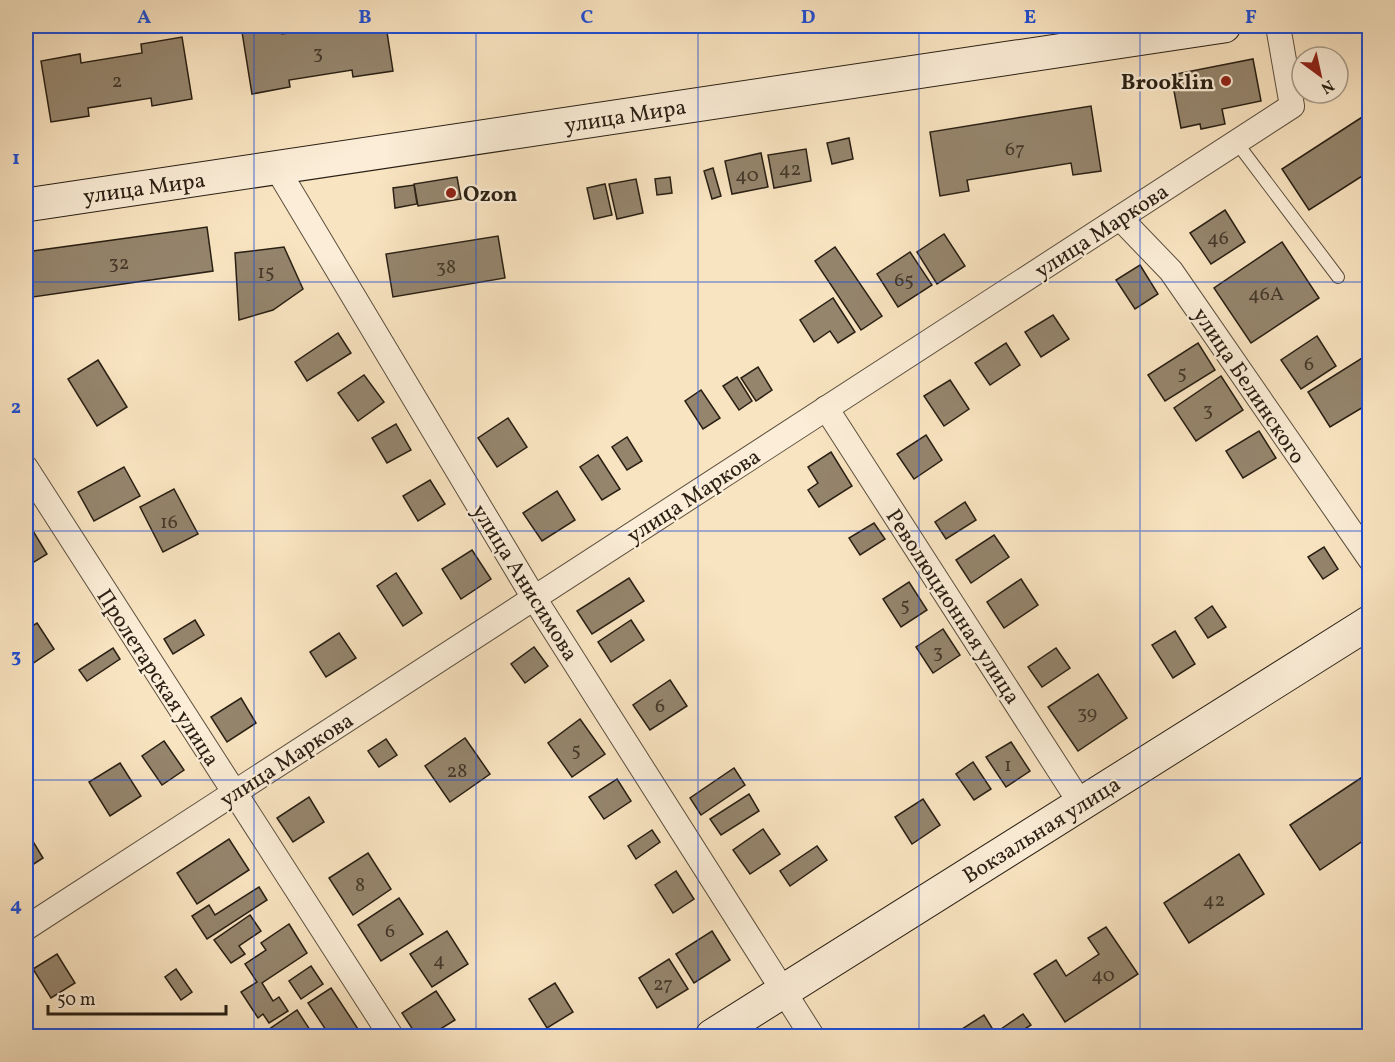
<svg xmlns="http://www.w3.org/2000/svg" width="1395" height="1062" font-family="Vollkorn,serif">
<rect width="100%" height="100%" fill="#f9e4c1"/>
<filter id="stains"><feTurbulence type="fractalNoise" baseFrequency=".00333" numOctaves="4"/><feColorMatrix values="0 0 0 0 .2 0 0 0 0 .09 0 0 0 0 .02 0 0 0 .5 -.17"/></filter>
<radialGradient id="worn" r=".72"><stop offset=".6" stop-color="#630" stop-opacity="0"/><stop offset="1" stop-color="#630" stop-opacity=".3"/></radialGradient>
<g fill="#95856d" stroke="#291f13" stroke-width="1.5">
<polygon points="281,26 282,34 334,26 386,26 393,71 353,77 352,70 289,80 290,87 252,94 242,32"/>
<polygon points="664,26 702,26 665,32"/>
<polygon points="182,37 192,99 152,106 151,98 88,108 89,116 51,122 41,61 80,54 81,63 142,53 141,44"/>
<polygon points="1253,59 1261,101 1222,109 1225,124 1201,129 1200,124 1181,128 1171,75"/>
<polygon points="1091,106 1101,171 1073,175 1071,163 967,180 969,191 940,196 930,132"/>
<polygon points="1370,112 1370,171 1309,210 1282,169"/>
<polygon points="849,138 853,159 832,164 827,143"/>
<polygon points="806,149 811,181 774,188 768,155"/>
<polygon points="761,153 768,187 732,194 725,161"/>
<polygon points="713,168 721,196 712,199 704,171"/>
<polygon points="457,177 461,199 418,206 414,184"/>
<polygon points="670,177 672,193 657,195 655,179"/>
<polygon points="636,179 643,213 617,219 609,184"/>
<polygon points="605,184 612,215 594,219 587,188"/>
<polygon points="414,185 417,204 395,208 393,188"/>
<polygon points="1225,210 1245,242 1211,264 1190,233"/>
<polygon points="207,227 213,271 26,298 26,252"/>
<polygon points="944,234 965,266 937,284 917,252"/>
<polygon points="498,236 505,278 393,297 386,254"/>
<polygon points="1282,242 1319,298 1251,343 1214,288"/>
<polygon points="284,247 303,289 273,310 239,320 235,253"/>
<polygon points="835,247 882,316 861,330 815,261"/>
<polygon points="910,252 932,285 898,307 877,274"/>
<polygon points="1140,265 1158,294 1135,309 1116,280"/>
<polygon points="833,298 855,332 838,343 830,331 814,342 800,320"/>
<polygon points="1053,315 1069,339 1041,357 1025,332"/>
<polygon points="338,333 351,353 307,381 295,362"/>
<polygon points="1317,336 1336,366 1301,389 1281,360"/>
<polygon points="1006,343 1020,365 990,385 975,363"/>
<polygon points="1198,343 1215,370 1165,401 1148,375"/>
<polygon points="1370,353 1370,403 1330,427 1308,392"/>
<polygon points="98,360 127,407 97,426 68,379"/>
<polygon points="758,367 772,390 756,401 741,378"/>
<polygon points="364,375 384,402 358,421 338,393"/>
<polygon points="1221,376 1243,410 1196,441 1174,408"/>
<polygon points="737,377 752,401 739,410 723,386"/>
<polygon points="950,380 969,409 944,426 924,396"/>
<polygon points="701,390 720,418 703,429 685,401"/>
<polygon points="508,418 527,447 497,467 478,438"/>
<polygon points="396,424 411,450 387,463 372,438"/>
<polygon points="1259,431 1276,458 1243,478 1226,451"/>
<polygon points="926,435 942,460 914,479 897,454"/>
<polygon points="627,437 642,461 627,470 612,447"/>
<polygon points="831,452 852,486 819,507 808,490 818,483 808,467"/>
<polygon points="598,455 620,489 602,500 580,467"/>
<polygon points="124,467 140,496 94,521 78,492"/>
<polygon points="430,480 445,504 418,521 403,496"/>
<polygon points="174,489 198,534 163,552 140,507"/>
<polygon points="557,491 575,520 542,541 523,513"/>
<polygon points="965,502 976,520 946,539 935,522"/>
<polygon points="874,523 885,539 860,555 849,538"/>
<polygon points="30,526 47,554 26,567 26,529"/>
<polygon points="994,535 1009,557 971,583 956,560"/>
<polygon points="1324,547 1338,569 1323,579 1308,557"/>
<polygon points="472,550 491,579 461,599 442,569"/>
<polygon points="396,573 422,613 403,626 377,586"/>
<polygon points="629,578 644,601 592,634 577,611"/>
<polygon points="1021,579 1038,605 1004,628 987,602"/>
<polygon points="909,582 927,610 901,627 883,599"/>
<polygon points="1212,606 1226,627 1208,638 1195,618"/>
<polygon points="195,620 204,635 173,654 164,639"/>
<polygon points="631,620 644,640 611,662 598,642"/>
<polygon points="37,623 54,649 26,668 26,630"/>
<polygon points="943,629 960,655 933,673 916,647"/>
<polygon points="1175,631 1195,664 1173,678 1152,645"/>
<polygon points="339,633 356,658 326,677 310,652"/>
<polygon points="534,647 548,666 525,683 511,664"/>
<polygon points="113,648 120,659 87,681 79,670"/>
<polygon points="1056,648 1070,668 1042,687 1028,667"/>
<polygon points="1098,674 1127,718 1078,751 1048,707"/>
<polygon points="670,680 687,706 650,730 633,705"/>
<polygon points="241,698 256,723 227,742 211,717"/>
<polygon points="580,719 605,754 572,777 548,743"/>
<polygon points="465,738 490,774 450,802 425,766"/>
<polygon points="386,739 397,755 379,767 368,751"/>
<polygon points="164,741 184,770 162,785 142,756"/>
<polygon points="1011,742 1030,771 1006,787 986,757"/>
<polygon points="973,762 991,789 974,800 956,774"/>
<polygon points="120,763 141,796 110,816 89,782"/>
<polygon points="734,768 745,785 701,815 690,798"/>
<polygon points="1370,772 1370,836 1320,870 1290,825"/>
<polygon points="617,779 631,801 604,819 589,797"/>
<polygon points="749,794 759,811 721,835 710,819"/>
<polygon points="309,797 324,822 293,842 277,818"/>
<polygon points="923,799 940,825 912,844 895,817"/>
<polygon points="763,829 780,854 750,874 733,850"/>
<polygon points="26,830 43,858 26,869"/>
<polygon points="652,830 660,842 636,859 628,846"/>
<polygon points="229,839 249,870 197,904 177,873"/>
<polygon points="817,846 827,860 790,886 780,871"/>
<polygon points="368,853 391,889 353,915 329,878"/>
<polygon points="1239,854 1264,894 1189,943 1164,903"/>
<polygon points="676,871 694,899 673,913 655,885"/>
<polygon points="259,887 267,900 207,939 192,916 209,905 215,915"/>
<polygon points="399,898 423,934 381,961 358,925"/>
<polygon points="250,915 261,931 239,946 245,954 231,963 214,940"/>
<polygon points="289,924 307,953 262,983 273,1001 279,997 288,1011 269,1023 263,1014 258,1018 241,992 257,982 245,964 266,950 261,943"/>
<polygon points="1106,927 1138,974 1065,1022 1034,974 1056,960 1066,976 1099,954 1088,938"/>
<polygon points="447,931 468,964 432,987 410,954"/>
<polygon points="712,931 730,960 694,983 676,954"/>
<polygon points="57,954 75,983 51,998 33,969"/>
<polygon points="669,959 688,989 657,1008 639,978"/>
<polygon points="311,966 323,984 301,999 289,981"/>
<polygon points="176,969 192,992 181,1000 165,977"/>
<polygon points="555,983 573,1012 547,1028 529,999"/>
<polygon points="331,988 358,1029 347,1036 330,1036 308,1003"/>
<polygon points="436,991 455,1020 429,1036 417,1036 402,1013"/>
<polygon points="297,1010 314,1036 268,1036 265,1032"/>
<polygon points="1023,1014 1031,1025 1014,1036 951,1036 984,1015 995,1033"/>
</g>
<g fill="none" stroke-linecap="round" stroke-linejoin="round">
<defs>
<polyline id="lane" points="1237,143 1338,277"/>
<g id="street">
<polyline points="276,167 534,598 812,1036"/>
<polyline points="1120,218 1171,271 1370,559"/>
<polyline points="826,408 1081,804"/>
<polyline points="26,468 391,1036"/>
<polyline points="26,928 1292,106 1278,26"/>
</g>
<g id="secondary">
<polyline points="26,205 1224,26"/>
<polyline points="712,1036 1370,622"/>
</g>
</defs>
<use href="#lane" stroke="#5d503e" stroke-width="14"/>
<use href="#street" stroke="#5d503e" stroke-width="26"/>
<use href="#secondary" stroke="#291f13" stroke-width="35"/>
<use href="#lane" stroke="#fbedd7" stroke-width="12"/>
<use href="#street" stroke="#fbedd7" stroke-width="24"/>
<use href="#secondary" stroke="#fbedd7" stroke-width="33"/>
</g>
<path fill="none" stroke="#1d4ed8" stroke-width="1.5" stroke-opacity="0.55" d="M254,26V1036M476,26V1036M698,26V1036M919,26V1036M1140,26V1036M26,282H1370M26,531H1370M26,780H1370"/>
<g fill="#8f2418" stroke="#fbedd7" stroke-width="2">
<circle cx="1226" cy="81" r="6"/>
<circle cx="451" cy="193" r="6"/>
</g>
<g text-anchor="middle" stroke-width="4.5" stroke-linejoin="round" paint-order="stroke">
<g font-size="20" fill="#44382a">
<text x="318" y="59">3</text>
<text x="117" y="87">2</text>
<text x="1015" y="155">67</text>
<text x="790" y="175">42</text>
<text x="747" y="181">40</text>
<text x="1218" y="244">46</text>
<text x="119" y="269">32</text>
<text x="446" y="273">38</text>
<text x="266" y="278">15</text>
<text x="904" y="286">65</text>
<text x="1266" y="300">46А</text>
<text x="1309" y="370">6</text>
<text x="1182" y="379">5</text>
<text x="1208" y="416">3</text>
<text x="169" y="528">16</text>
<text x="905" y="611">5</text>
<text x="938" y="658">3</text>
<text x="660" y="712">6</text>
<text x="1087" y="719">39</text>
<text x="576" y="756">5</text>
<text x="1008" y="771">1</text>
<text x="457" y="777">28</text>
<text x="360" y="891">8</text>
<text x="1214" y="906">42</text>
<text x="390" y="937">6</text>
<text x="439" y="966">4</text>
<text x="1103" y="981">40</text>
<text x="663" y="990">27</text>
</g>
<g font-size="22" font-weight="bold" fill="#291f13" stroke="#fbedd7" text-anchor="end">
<text x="1214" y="89">Brooklin</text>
<text x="463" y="201" text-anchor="start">Ozon</text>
</g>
<g font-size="22" fill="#291f13" stroke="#fbedd7">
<text transform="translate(625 115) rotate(-9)" y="8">улица Мира</text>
<text transform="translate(144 187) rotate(-8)" y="8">улица Мира</text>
<text transform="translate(1101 230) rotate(-33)" y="8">улица Маркова</text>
<text transform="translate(1250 385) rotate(56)" y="8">улица Белинского</text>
<text transform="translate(693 495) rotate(-33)" y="8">улица Маркова</text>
<text transform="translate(526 582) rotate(58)" y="8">улица Анисимова</text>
<text transform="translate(954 606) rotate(57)" y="8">Революционная улица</text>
<text transform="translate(159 677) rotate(57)" y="8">Пролетарская улица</text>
<text transform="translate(286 759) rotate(-33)" y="8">улица Маркова</text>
<text transform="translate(1041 829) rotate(-32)" y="8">Вокзальная улица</text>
</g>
</g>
<rect width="1395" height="1062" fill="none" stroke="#f9e4c1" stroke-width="66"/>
<g transform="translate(1320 75) rotate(147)"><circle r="28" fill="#fbedd7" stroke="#a79b89" stroke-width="1.5"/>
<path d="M0-4.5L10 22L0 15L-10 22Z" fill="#8f2418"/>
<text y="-9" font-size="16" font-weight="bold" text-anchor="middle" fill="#291f13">N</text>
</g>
<path d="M48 1005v9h178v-9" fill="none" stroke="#291f13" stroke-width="3"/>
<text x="57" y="1005" font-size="18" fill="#291f13" stroke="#fbedd7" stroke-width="4.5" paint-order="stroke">50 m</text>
<rect x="33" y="33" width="1329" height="996" fill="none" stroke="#1d4ed8" stroke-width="2"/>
<g font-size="20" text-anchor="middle" font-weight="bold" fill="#1d4ed8">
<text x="144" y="23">A</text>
<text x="365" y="23">B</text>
<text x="587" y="23">C</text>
<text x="808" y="23">D</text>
<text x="1030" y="23">E</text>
<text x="1251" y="23">F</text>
<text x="16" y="164">1</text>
<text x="16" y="413">2</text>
<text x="16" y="662">3</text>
<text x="16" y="911">4</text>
</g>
<rect width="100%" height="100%" filter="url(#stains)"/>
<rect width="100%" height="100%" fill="url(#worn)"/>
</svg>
